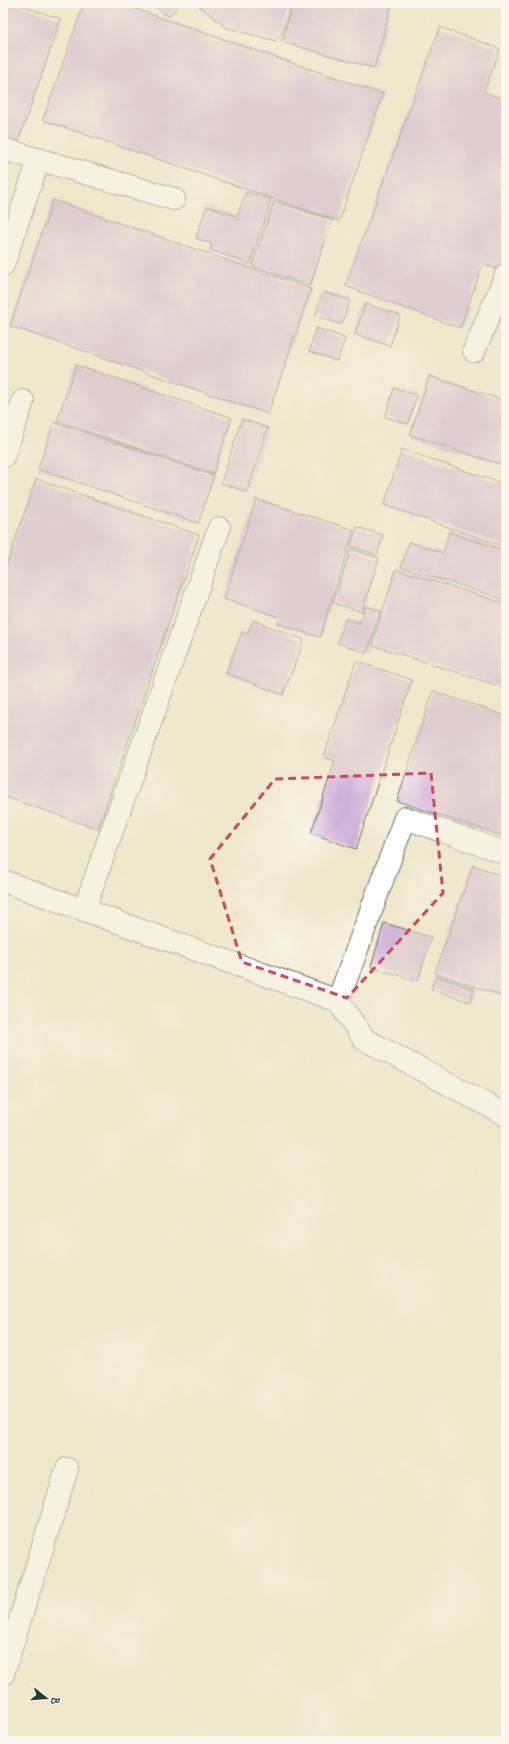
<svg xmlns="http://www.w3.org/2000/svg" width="509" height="1744" font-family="'Indie Flower',sans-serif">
<rect width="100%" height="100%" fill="#fbf7ec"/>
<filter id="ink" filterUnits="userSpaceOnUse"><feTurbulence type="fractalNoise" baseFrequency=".025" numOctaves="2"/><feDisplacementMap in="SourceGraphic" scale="8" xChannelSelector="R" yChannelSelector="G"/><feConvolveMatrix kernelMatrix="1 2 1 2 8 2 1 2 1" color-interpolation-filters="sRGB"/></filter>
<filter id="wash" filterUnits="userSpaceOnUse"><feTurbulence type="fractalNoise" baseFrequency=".012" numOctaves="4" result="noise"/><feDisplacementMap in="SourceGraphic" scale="16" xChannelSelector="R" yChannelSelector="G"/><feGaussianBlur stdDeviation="0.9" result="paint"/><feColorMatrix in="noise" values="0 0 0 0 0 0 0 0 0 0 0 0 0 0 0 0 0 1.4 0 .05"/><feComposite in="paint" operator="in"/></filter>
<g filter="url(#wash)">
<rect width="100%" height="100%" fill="#efe7cb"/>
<g id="blocks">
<g fill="#ccadd8">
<polygon points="3,3 14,3 61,19 17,145 3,140"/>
<polygon points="84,3 118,3 383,94 339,221 43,120"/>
<polygon points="151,3 180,3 169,17"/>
<polygon points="195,3 291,3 282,33 276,41 227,28"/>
<polygon points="293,3 392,3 374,68 282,42"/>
<polygon points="440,27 500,49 484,92 506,100 506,251 499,270 483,264 460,328 345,286"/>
<polygon points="246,192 271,200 250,264 210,250 212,244 196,238 207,206 237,216"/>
<polygon points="53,200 311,289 268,414 10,326"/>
<polygon points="274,201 332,220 310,286 252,266"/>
<polygon points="323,292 350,300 342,324 315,316"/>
<polygon points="365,304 400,315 390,346 355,334"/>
<polygon points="316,328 345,338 337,361 309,351"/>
<polygon points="76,365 232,418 213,474 57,421"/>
<polygon points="429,376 506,401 506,466 410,435"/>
<polygon points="394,388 417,395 408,424 385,417"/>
<polygon points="242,419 268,428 247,492 221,483"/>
<polygon points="54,422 214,476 198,523 38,469"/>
<polygon points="402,449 506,485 506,547 384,505"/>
<polygon points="36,479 199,535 98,829 3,796 3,575"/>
<polygon points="256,499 354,530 320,637 278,624 280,617 224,599"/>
<polygon points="357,527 383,535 377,555 351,546"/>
<polygon points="449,532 506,551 506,600 401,567 409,542 443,553"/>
<polygon points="351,549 379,558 362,612 333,603"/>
<polygon points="396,569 506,604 506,688 372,645"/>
<polygon points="366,606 381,611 367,653 337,643 345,619 360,623"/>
<polygon points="253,620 304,640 283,695 226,673 242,632 247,634"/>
<polygon points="356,661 412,680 356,849 311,833 335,761 324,757"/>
<polygon points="433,691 506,716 506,837 397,801"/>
<polygon points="473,865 506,877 506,997 435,973"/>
<polygon points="384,923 431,937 418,981 371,967"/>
<polygon points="436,976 474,989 470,1002 431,989"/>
</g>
</g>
</g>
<g filter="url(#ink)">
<use href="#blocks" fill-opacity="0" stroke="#687869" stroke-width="1"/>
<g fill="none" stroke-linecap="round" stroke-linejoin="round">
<defs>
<g id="minor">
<polyline points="3,149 174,199"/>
<polyline points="3,265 39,159"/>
<polyline points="474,351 506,275"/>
<polyline points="3,457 23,401"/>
<polyline points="3,881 338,1001 364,1039 506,1115"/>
<polyline points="84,910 219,528"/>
<polyline points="338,1001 405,818 506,853"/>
<polyline points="3,1674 67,1469"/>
</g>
</defs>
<use href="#minor" stroke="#687869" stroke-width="24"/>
<use href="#minor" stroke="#fff" stroke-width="22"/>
</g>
</g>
<path d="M0 0H509V1744H0ZM431,773L443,893L347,998L242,962L210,859L275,779Z" fill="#efe7cb" fill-opacity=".55" fill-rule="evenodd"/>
<path fill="none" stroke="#d1495b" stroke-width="3" stroke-dasharray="8 5" stroke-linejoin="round" d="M431,773L443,893L347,998L242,962L210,859L275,779Z"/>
<rect width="509" height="1744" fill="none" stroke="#fbf7ec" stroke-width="16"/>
<g transform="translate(46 1698) rotate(107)" stroke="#fbf7ec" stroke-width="3" paint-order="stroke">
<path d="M0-3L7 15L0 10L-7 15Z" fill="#1f3d34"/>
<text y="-6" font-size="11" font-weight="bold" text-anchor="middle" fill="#1f3d34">B</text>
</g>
</svg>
